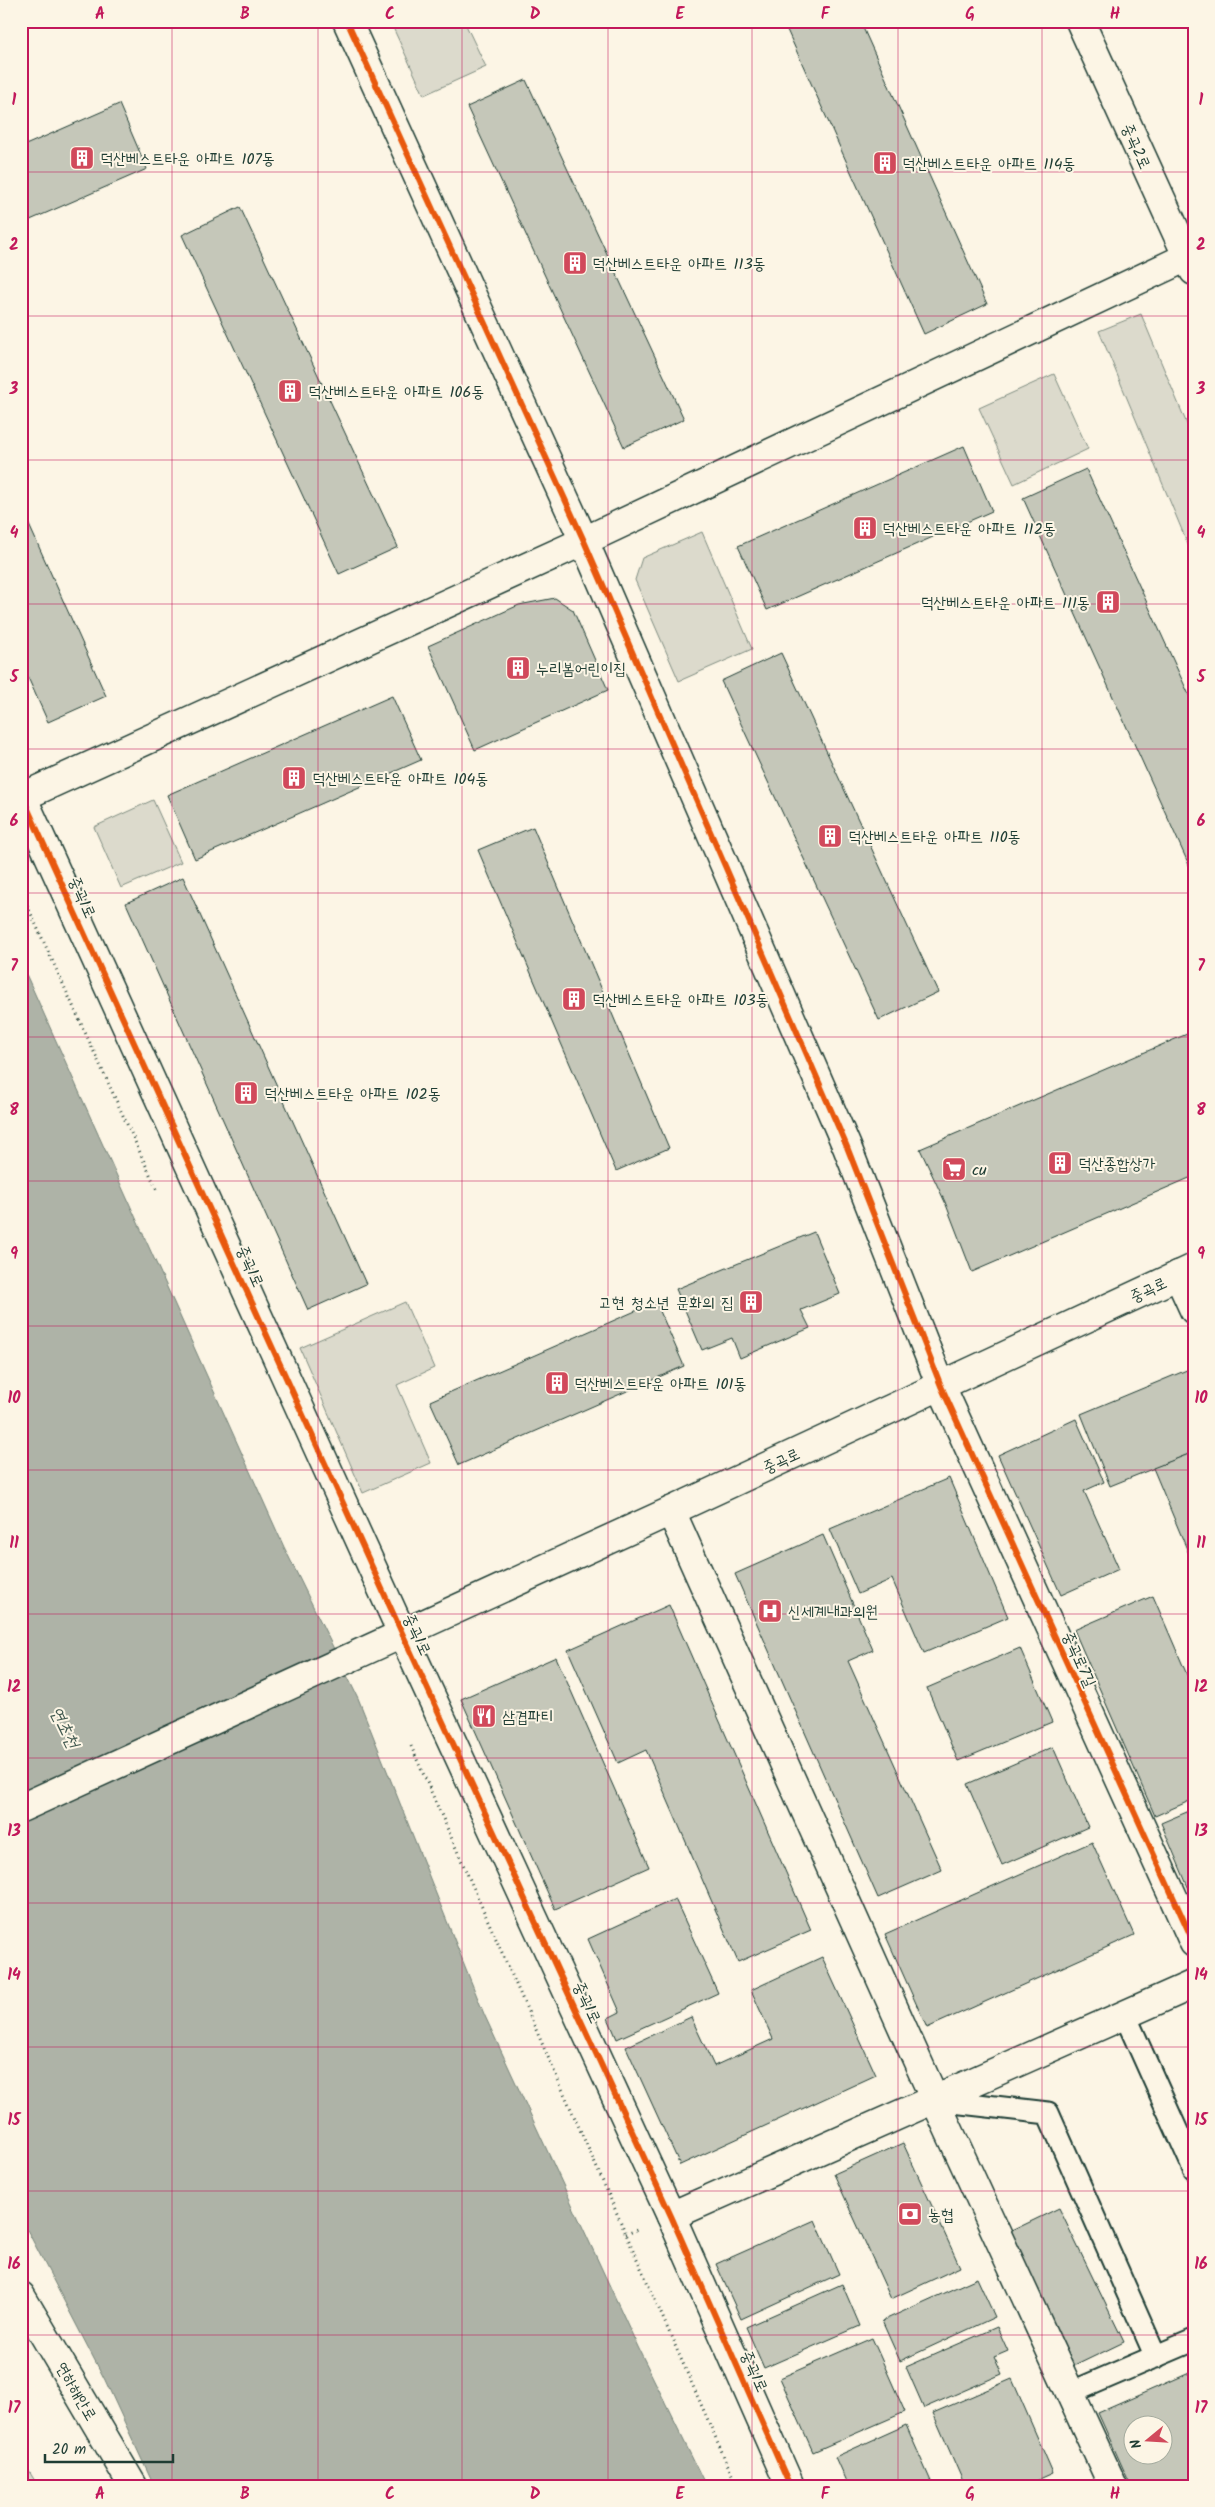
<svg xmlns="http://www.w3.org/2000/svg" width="1215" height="2507" font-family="Kalam,'Poor Story',sans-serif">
<rect width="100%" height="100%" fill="#fcf5e5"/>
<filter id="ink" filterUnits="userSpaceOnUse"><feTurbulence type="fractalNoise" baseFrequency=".02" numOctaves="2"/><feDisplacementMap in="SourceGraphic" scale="10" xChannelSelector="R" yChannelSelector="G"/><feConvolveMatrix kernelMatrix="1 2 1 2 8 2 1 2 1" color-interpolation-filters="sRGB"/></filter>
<g filter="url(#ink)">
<g fill="#dcdacc" stroke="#7e8c80">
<polygon points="390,21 464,21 486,67 424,95"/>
<polygon points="1141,314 1194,441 1194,559 1099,331"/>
<polygon points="1054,374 1088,449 1014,484 979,408"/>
<polygon points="702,532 752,649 679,681 635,580 642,558"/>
<polygon points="153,800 181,862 121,888 94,827"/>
<polygon points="405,1302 434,1368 397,1385 431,1463 363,1493 300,1348"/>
<polygon points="21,2458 38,2486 21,2486"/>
</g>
<polygon fill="#aeb3a7" stroke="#758479" points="21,963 284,1547 358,1698 484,2014 638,2347 706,2486 154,2486 105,2380 21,2218"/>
<g fill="#c5c7b9" stroke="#1f3d34" fill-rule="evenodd">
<polygon points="783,21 860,21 987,304 924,334"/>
<polygon points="526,80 684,419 624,447 467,107"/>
<polygon points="119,104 147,169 21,224 21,147"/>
<polygon points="240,207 398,547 339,574 182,235"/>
<polygon points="964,446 992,511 767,610 738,546"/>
<polygon points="1086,469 1194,706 1194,876 1023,498"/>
<polygon points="21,507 106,696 48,722 21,662"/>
<polygon points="555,598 573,610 608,690 475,750 428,646 519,605"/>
<polygon points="781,653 938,992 879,1020 721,681"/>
<polygon points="392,696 421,760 195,859 167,795"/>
<polygon points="533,827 669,1148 616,1171 478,850"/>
<polygon points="183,877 366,1284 308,1310 126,903"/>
<polygon points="1194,1031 1194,1176 972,1272 945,1202 920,1149"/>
<polygon points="814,1232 840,1294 801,1310 810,1328 740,1358 732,1338 702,1350 676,1289"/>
<polygon points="656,1302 684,1366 459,1465 430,1401"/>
<polygon points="1194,1367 1194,1452 1110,1486 1081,1414"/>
<polygon points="1076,1419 1104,1482 1084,1491 1119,1569 1061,1595 998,1455"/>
<polygon points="1194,1452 1194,1566 1153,1468"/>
<polygon points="949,1478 1008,1617 924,1653 892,1579 858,1594 830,1529"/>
<polygon points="823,1535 873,1650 848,1661 942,1870 878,1898 735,1574"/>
<polygon points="1153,1596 1194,1691 1194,1799 1155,1816 1074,1630"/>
<polygon points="669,1605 811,1930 738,1962 646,1750 618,1763 568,1650"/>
<polygon points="1020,1648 1052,1722 958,1761 927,1688"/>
<polygon points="556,1657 649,1867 555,1909 461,1699"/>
<polygon points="1053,1747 1088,1827 1002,1865 967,1784"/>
<polygon points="1194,1809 1194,1901 1161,1823"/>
<polygon points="1092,1842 1134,1935 927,2028 885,1934"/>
<polygon points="675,1899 718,1993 617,2039 608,2018 620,2012 588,1939"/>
<polygon points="822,1957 876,2075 680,2165 626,2047 691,2017 714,2066 773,2039 751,1990"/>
<polygon points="903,2143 960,2267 891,2299 834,2174"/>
<polygon points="1059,2208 1124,2342 1068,2369 1003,2235"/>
<polygon points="815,2220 839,2274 741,2319 716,2264"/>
<polygon points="977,2278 995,2317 900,2361 882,2321"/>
<polygon points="842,2284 860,2326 764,2368 746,2327"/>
<polygon points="997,2327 1008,2351 994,2357 1002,2374 924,2408 906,2367"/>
<polygon points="872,2338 905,2412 813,2452 780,2378"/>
<path d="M1194,2371V2486H1131L1098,2413ZM1132,2424H1162V2454H1132Z"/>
<polygon points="1012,2379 1053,2473 1024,2486 965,2486 933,2413"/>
<polygon points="906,2425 933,2486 848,2486 835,2457"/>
</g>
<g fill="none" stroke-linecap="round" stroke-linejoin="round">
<defs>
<g id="lane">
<polyline points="1125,2015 1194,2169"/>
<polyline points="935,2100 1048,2113 1156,2357"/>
<polyline points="1070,2393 1194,2340"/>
</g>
<g id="street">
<polyline points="347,21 584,541 847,1147 941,1386 1194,1943"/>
<polyline points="21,794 402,1633 671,2216 790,2486"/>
<polyline points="22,797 584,541 1187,257"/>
<polyline points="1178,1275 1194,1310"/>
<polyline points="671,1511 935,2100 1113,2486"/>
<polyline points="671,2216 1194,1984"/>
</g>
<g id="secondary">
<polyline points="1080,21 1194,271"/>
<polyline points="21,1808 671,1511 1194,1268"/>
<polyline points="21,2296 133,2486"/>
</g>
</defs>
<use href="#lane" stroke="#1f3d34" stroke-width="25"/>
<use href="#street" stroke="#1f3d34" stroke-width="31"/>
<use href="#secondary" stroke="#1f3d34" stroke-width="31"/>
<g stroke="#1f3d34" stroke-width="3" stroke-dasharray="1 4" stroke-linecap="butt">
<polyline points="21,892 158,1192"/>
<polyline points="411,1746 737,2486"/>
<polyline points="626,2234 637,2230"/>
</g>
<use href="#lane" stroke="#fcf5e5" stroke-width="21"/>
<use href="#street" stroke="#fcf5e5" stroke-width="28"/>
<use href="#secondary" stroke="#fcf5e5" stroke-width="28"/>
<defs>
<g id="cycleway">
<polyline points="347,21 584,541 847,1147 941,1386 1194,1943"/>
<polyline points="21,794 402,1633 671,2216 790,2486"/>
</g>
</defs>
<use href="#cycleway" stroke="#fcf5e5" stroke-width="9"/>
<use href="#cycleway" stroke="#e8590c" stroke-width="6"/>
</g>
</g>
<path fill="none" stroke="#c2185b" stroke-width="1" stroke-opacity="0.55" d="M172,21V2486M318,21V2486M462,21V2486M608,21V2486M752,21V2486M898,21V2486M1042,21V2486M21,172H1194M21,316H1194M21,460H1194M21,604H1194M21,749H1194M21,893H1194M21,1037H1194M21,1181H1194M21,1326H1194M21,1470H1194M21,1614H1194M21,1758H1194M21,1903H1194M21,2047H1194M21,2191H1194M21,2335H1194"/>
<defs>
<symbol id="building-square" viewBox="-11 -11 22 22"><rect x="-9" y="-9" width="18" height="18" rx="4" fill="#d1495b" stroke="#fcf5e5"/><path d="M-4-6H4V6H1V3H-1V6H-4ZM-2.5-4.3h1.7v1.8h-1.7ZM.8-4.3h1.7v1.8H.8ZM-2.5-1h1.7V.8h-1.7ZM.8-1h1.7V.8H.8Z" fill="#fff"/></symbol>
<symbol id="supermarket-square" viewBox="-11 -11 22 22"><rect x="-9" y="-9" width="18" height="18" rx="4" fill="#d1495b" stroke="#fcf5e5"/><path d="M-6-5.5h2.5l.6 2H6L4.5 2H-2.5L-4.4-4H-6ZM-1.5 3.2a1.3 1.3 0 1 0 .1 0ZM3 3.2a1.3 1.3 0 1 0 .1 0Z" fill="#fff"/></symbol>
<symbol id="hospital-square" viewBox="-11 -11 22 22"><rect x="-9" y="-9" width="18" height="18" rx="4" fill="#d1495b" stroke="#fcf5e5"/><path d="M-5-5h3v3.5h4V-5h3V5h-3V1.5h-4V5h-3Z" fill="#fff"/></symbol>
<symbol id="restaurant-square" viewBox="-11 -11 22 22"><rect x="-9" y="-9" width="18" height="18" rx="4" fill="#d1495b" stroke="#fcf5e5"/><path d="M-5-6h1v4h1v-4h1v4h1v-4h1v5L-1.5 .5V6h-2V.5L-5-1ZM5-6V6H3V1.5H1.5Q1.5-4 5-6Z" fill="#fff"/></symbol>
<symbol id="bank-square" viewBox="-11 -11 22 22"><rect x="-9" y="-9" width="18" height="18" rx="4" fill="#d1495b" stroke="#fcf5e5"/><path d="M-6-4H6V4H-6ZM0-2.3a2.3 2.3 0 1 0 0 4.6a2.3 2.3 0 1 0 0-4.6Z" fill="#fff"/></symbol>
</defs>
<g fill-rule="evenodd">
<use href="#building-square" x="68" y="144" width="28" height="28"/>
<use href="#building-square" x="871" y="149" width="28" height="28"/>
<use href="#building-square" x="561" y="249" width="28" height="28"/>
<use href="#building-square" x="276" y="377" width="28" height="28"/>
<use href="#building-square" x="851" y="514" width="28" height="28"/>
<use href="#building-square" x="1094" y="588" width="28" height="28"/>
<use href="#building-square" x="504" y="654" width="28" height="28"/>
<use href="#building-square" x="280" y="764" width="28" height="28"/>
<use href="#building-square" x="816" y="822" width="28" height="28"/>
<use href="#building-square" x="560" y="985" width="28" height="28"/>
<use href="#building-square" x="232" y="1079" width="28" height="28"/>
<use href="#building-square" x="1046" y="1149" width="28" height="28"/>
<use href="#supermarket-square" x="940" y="1155" width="28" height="28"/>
<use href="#building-square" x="737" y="1288" width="28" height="28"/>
<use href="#building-square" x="543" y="1369" width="28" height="28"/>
<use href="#hospital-square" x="756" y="1597" width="28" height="28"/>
<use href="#restaurant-square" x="470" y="1702" width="28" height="28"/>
<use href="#bank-square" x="896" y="2200" width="28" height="28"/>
</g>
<g text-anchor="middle" stroke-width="4" stroke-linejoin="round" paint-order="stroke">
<g font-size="16" fill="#1f3d34" stroke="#fcf5e5">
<text transform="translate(1137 146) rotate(66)" y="6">중곡2로</text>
<text transform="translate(83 897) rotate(66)" y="6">중곡1로</text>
<text transform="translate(251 1266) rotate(66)" y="6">중곡1로</text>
<text transform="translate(1148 1289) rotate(-25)" y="6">중곡로</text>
<text transform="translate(781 1460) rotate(-25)" y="6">중곡로</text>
<text transform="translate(418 1634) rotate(65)" y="6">중곡1로</text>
<text transform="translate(1080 1659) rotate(66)" y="6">중곡로7길</text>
<text transform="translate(588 2002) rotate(65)" y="6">중곡1로</text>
<text transform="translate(755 2371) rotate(66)" y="6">중곡1로</text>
<text transform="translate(77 2391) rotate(60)" y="6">연하해안로</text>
</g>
<g font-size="16" fill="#1f3d34" stroke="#fcf5e5" text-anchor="start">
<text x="100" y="164">덕산베스트타운 아파트 107동</text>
<text x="902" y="169">덕산베스트타운 아파트 114동</text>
<text x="592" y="269">덕산베스트타운 아파트 113동</text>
<text x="308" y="397">덕산베스트타운 아파트 106동</text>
<text x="882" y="534">덕산베스트타운 아파트 112동</text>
<text x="1090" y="608" text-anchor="end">덕산베스트타운 아파트 111동</text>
<text x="536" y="674">누리봄어린이집</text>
<text x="312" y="784">덕산베스트타운 아파트 104동</text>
<text x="848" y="842">덕산베스트타운 아파트 110동</text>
<text x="592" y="1005">덕산베스트타운 아파트 103동</text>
<text x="264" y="1099">덕산베스트타운 아파트 102동</text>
<text x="1078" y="1169">덕산종합상가</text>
<text x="972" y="1175">cu</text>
<text x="734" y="1308" text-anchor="end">고현 청소년 문화의 집</text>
<text x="574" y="1389">덕산베스트타운 아파트 101동</text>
<text x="788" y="1617">신세계내과의원</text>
<text x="502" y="1722">삼겹파티</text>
<text x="928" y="2220">농협</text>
</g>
<g font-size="18" font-style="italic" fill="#435a51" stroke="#fcf5e5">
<text transform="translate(65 1727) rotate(64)" y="6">연초천</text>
</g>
</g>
<rect width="1215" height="2507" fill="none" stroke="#fcf5e5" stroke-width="55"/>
<g transform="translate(1148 2440) rotate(252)"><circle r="24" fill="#fcf5e5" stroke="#a4ab9e"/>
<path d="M0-4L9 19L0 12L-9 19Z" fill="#d1495b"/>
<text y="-8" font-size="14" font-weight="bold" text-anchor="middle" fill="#1f3d34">N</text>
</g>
<path d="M45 2454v8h128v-8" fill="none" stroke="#1f3d34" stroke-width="2.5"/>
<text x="52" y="2454" font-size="15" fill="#1f3d34" stroke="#fcf5e5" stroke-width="4" paint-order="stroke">20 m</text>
<rect x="28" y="28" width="1160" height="2452" fill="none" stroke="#c2185b" stroke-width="2"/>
<g font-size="16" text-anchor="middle" font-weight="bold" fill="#c2185b">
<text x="100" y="19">A</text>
<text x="245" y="19">B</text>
<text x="390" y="19">C</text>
<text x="535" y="19">D</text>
<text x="680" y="19">E</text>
<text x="825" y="19">F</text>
<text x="970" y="19">G</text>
<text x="1115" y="19">H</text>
<text x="14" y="105">1</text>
<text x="1201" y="105">1</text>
<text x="14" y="250">2</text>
<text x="1201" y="250">2</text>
<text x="14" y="394">3</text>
<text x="1201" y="394">3</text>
<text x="14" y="538">4</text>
<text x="1201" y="538">4</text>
<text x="14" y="682">5</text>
<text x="1201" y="682">5</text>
<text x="14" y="826">6</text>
<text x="1201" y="826">6</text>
<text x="14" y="971">7</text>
<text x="1201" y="971">7</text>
<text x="14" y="1115">8</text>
<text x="1201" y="1115">8</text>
<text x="14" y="1259">9</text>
<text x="1201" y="1259">9</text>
<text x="14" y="1403">10</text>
<text x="1201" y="1403">10</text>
<text x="14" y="1548">11</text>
<text x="1201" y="1548">11</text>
<text x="14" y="1692">12</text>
<text x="1201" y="1692">12</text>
<text x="14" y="1836">13</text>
<text x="1201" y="1836">13</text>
<text x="14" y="1980">14</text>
<text x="1201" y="1980">14</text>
<text x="14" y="2125">15</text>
<text x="1201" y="2125">15</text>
<text x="14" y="2269">16</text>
<text x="1201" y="2269">16</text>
<text x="14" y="2413">17</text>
<text x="1201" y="2413">17</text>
<text x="100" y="2499">A</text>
<text x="245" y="2499">B</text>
<text x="390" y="2499">C</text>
<text x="535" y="2499">D</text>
<text x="680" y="2499">E</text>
<text x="825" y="2499">F</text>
<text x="970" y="2499">G</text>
<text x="1115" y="2499">H</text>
</g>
</svg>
